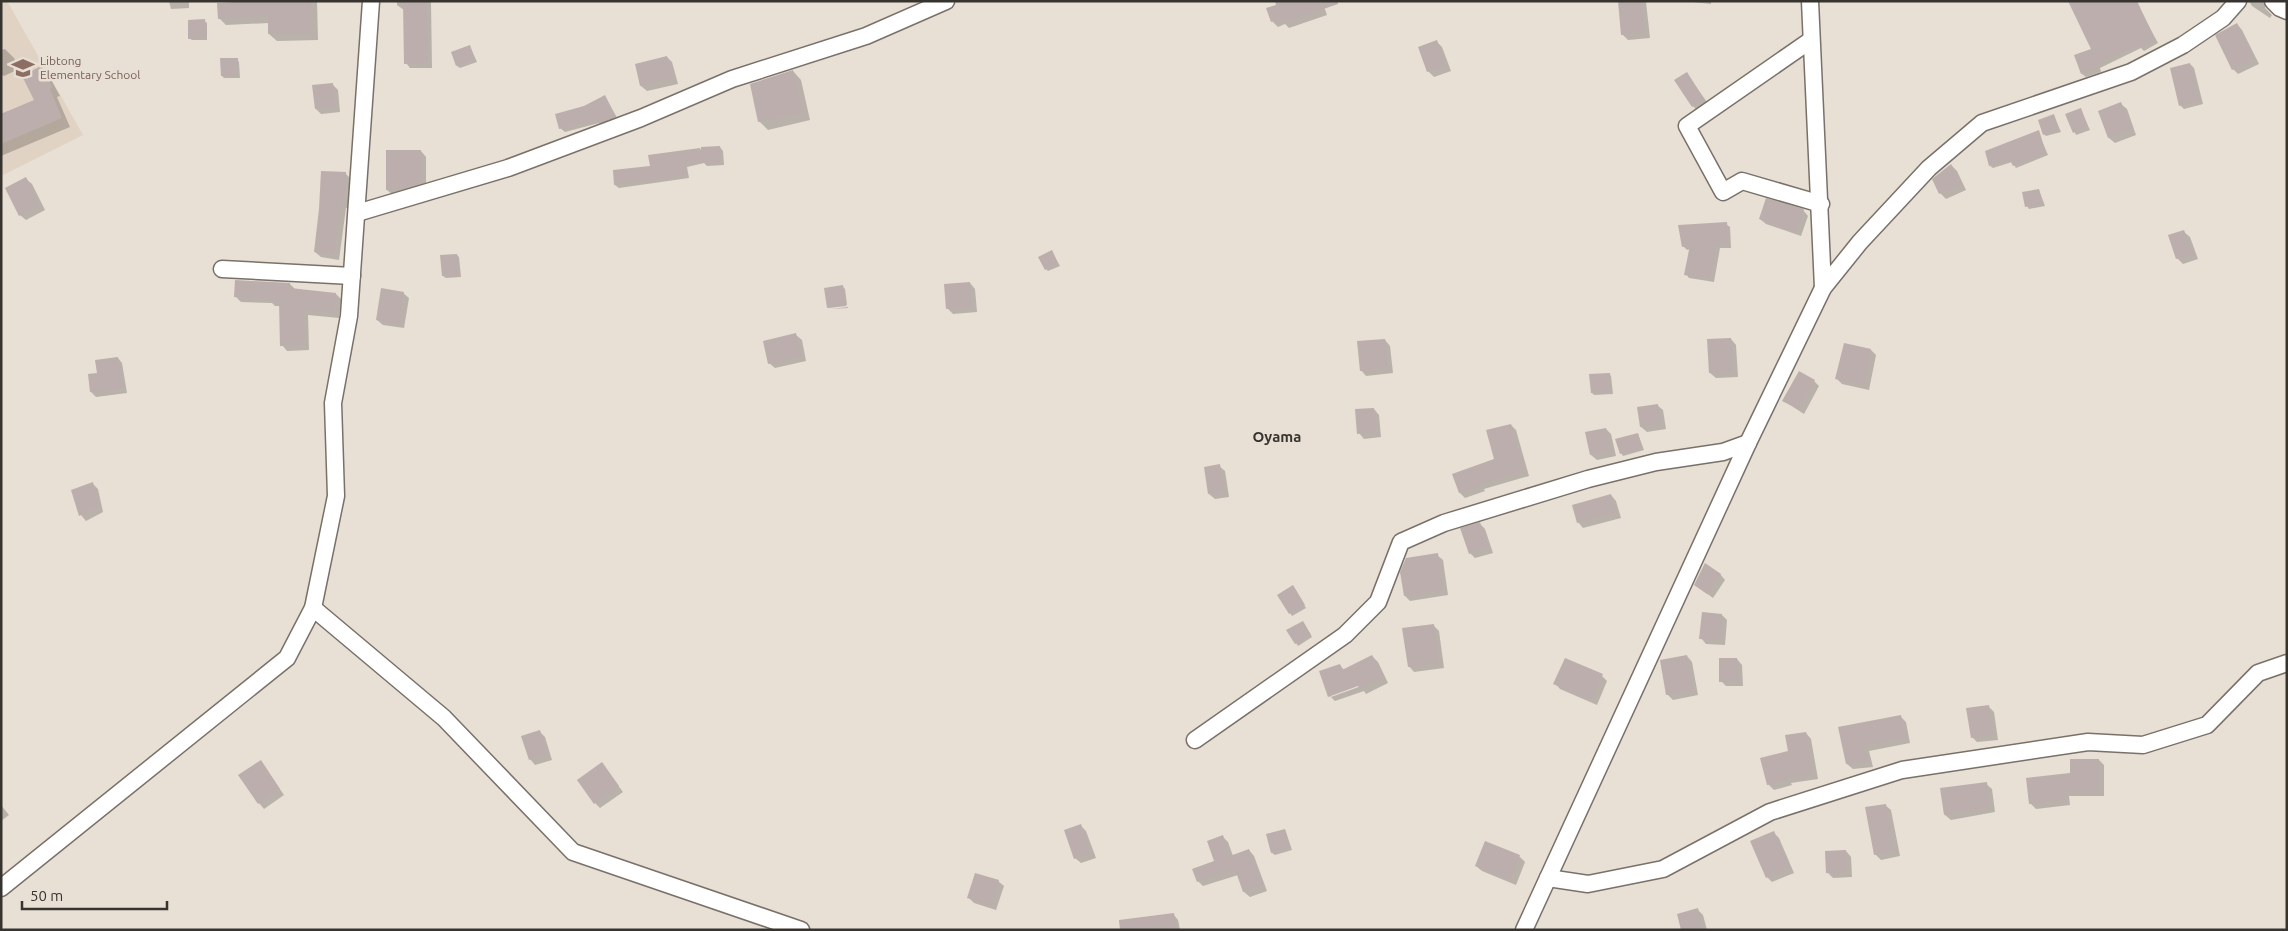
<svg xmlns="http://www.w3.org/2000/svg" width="2288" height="931" font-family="Ubuntu,sans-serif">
<rect width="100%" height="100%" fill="#e8dfd5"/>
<polygon fill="#e1d3c3" points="1,1 7,1 83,135 1,176"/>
<g fill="#0003" fill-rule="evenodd">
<polygon points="169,1 189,1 189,8 171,9"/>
<polygon points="262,1 317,1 318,40 277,41 269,34 269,23 226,25 219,18"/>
<polygon points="397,1 431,1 432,68 410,68 406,63 404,10 397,5"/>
<polygon points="1322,1 1327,15 1289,28 1285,24 1278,27 1272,21"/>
<polygon points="1619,1 1646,2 1650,38 1628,40 1623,35"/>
<polygon points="1684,1 1711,1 1711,4"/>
<polygon points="2249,1 2266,1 2265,8 2272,15 2270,18 2252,6"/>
<polygon points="2137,4 2158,43 2144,51 2141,48 2100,68 2101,72 2086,77 2082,74 2093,50"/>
<polygon points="204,21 207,23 207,40 192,40 189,38"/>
<polygon points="2237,24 2242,30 2259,64 2238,74 2233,69"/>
<polygon points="1437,42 1442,47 1451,71 1434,77 1428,71"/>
<polygon points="470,47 477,62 460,68 457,66"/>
<polygon points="5,49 14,58 19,69 4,76 1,74 1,50"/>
<polygon points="667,57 672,62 678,84 647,91 641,86 636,65"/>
<polygon points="237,59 239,62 240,78 224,78 222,76"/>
<polygon points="2190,64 2194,68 2203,104 2184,109 2180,105"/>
<polygon points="41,68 49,76 60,96 57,97 70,127 1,156 1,114 36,100"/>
<polygon points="793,71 801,80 810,120 768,130 759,121"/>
<polygon points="1687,74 1709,105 1698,112 1693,106"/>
<polygon points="332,84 338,90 340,112 321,114 316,109"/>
<polygon points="605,97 619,121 603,127 599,123 565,132 560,128"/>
<polygon points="2121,104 2127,109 2136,135 2115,143 2109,138 2100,112"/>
<polygon points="2081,110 2090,130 2076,135 2067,115"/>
<polygon points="2054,116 2061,132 2046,136 2044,134"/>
<polygon points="2038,132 2048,155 2016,168 2012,162 1993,168 1990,166"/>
<polygon points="720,147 723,151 724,165 707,166 704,163 687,167 689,178 619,188 615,185 614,171 651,167 700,149 702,152"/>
<polygon points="421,151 426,157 426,189 393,195 387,190"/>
<polygon points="1951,165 1957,171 1966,190 1946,199 1941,194 1934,179"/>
<polygon points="345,173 351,179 350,208 346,208 339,260 321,257 315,252 320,209"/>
<polygon points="26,179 32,184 45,210 26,220 20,215"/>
<polygon points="2039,190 2045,206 2029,209 2027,206"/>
<polygon points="1803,210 1808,216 1801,236 1766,224 1760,219"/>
<polygon points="1726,224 1730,227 1731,248 1720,248 1714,282 1689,278 1686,274 1690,249 1687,250 1683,246"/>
<polygon points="2184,232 2190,237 2198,259 2183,264 2177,258"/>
<polygon points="1052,252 1060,266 1048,271 1046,269"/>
<polygon points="457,255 459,257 461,277 446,278 443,276"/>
<polygon points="970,283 975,289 977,312 953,314 947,308"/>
<polygon points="290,284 295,289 336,294 341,299 339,318 308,315 309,350 287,351 282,345 280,306 275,306 272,303 241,302 235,296"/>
<polygon points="843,287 845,289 847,305 828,308 826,289"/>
<polygon points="403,293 409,298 404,328 383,325 377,320"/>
<polygon points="848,307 848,308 830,309"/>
<polygon points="796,335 802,340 806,361 775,368 769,363"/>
<polygon points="1731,339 1736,345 1738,377 1716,378 1710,373"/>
<polygon points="1385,340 1390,346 1393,373 1366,376 1361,370"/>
<polygon points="1871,350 1876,355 1869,390 1842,384 1837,379"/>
<polygon points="118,358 122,363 127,393 96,397 91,392 98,374"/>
<polygon points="1609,374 1611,376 1613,394 1594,395 1592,393"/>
<polygon points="1814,381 1819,386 1804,414 1784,401"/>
<polygon points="1657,405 1663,410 1666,429 1647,432 1641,427"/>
<polygon points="1374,409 1379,415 1381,437 1364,439 1359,433"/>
<polygon points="1511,425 1516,430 1529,476 1484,489 1485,491 1465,498 1460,493 1454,475 1496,460"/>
<polygon points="1606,429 1611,434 1616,456 1597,460 1591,455"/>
<polygon points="1638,434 1644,450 1623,456 1621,453"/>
<polygon points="1219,466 1225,471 1229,497 1215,499 1209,494"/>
<polygon points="92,483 98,489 103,512 86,521 81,515 73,491"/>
<polygon points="1611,495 1616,501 1621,518 1583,528 1578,522"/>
<polygon points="1480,524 1485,529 1493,553 1475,558 1470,553"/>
<polygon points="1437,555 1443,560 1448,595 1410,601 1405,596"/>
<polygon points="1720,574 1725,580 1713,598 1695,585"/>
<polygon points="1295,589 1306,608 1292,616 1290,613"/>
<polygon points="1722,615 1727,620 1725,645 1706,644 1701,638"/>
<polygon points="1305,625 1312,637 1298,646 1296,643"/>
<polygon points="1433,625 1439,631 1444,668 1414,672 1409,666"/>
<path d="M1372,656L1378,662L1388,683L1366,694L1364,691L1335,701L1330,696L1340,665L1344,670ZM1364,683V685L1331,697V694Z"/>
<polygon points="1687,656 1692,662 1698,695 1673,700 1667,694"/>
<polygon points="1737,659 1742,665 1743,686 1726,686 1721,681"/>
<polygon points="1602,676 1607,681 1597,705 1560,689 1555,683"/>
<polygon points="1989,707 1994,712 1998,740 1977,742 1972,737"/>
<polygon points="1900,716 1906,722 1910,743 1869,751 1873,767 1853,769 1847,764 1840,728"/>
<polygon points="540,732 545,737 552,760 535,765 530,759"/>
<polygon points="1806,733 1811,739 1818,779 1791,783 1792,785 1774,790 1768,784 1789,752"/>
<polygon points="2099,760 2104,765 2104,796 2069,796 2070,805 2036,809 2030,803 2071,774"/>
<polygon points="261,762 284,795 264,809 259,803"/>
<polygon points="602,764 623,792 600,808 595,803"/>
<polygon points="1986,784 1992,789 1995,812 1951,820 1945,815 1941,789"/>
<polygon points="1,805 9,815 1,821"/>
<polygon points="1885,805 1891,810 1900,856 1881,860 1875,854"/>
<polygon points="1081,826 1086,831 1096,858 1081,863 1075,858"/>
<polygon points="1285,830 1292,850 1275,855 1272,853"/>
<polygon points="1774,833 1779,838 1794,873 1772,882 1767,877"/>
<polygon points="1223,837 1228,842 1233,856 1249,850 1254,856 1267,891 1250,897 1244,892 1238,875 1203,886 1198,881 1215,862"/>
<polygon points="1846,851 1851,857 1852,877 1833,878 1827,872"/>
<polygon points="1519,856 1525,862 1516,885 1482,871 1476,866"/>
<polygon points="998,881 1004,886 996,910 974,903 969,898"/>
<polygon points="1698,910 1703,915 1707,930 1683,930"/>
<polygon points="1173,914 1178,920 1180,930 1144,930"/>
</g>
<g fill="#bcaeac">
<polygon points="254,1 311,1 311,34 268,34 268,16 218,19 217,3"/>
<polygon points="403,1 427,1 428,63 404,64"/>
<polygon points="1275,1 1338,1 1338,4 1283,23 1281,18 1271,22 1266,8 1276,5"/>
<polygon points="1618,1 1642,1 1645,33 1621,35"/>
<polygon points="2068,1 2137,1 2155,39 2140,48 2138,45 2097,64 2098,68 2081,74 2074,55 2091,49"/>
<polygon points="205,19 206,38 188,39 188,20"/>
<polygon points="2237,23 2254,59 2232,70 2215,35"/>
<polygon points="1437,40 1446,66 1427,72 1418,47"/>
<polygon points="470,45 475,59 456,66 451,52"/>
<polygon points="667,56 673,78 640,86 635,64"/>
<polygon points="220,58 238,58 238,76 221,76"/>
<polygon points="2190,63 2200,100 2179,106 2170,68"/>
<polygon points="41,66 52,87 50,89 62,118 1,144 1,114 34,100 22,76"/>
<polygon points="793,70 803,112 758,122 750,84"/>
<polygon points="1687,72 1704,99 1692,107 1674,80"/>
<polygon points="333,83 335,107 315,109 312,85"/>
<polygon points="605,95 616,117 598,123 596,119 559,129 555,114 584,106"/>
<polygon points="2121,102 2132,129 2108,138 2098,111"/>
<polygon points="2081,108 2088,127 2073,133 2065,114"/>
<polygon points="2054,114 2059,129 2043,135 2038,120"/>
<polygon points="2039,130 2046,153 2013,166 2010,160 1989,166 1985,151"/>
<polygon points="720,146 721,162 702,163 702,160 684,164 686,175 614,185 613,170 650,166 648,155 700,148 701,153 701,147"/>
<polygon points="386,150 421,150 421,183 398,190 386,190"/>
<polygon points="1951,164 1961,185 1939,194 1932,179"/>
<polygon points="321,171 346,172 345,203 341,203 334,255 314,252 319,209"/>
<polygon points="26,177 40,205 19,216 5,188"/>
<polygon points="2039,189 2043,204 2025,207 2022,192"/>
<polygon points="1766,198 1804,209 1796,232 1759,219"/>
<polygon points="1727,222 1728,244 1716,245 1710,279 1684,275 1690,245 1682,247 1678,225"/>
<polygon points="2184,230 2193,254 2176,259 2168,235"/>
<polygon points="1052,250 1058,263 1045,270 1038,257"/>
<polygon points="457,254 459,275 442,276 440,255"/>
<polygon points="235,280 290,283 290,288 336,293 334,313 303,310 304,345 280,346 279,301 268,301 268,298 234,297"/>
<polygon points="970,282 972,307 946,309 944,284"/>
<polygon points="843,285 846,306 827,308 824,288"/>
<polygon points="381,288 404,292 399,324 376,320"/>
<polygon points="796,333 801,356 768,364 763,341"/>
<polygon points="1731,338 1733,372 1709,373 1707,339"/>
<polygon points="1385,339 1388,368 1360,371 1357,341"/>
<polygon points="1844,343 1871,349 1864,385 1835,379"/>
<polygon points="118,357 123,389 90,392 88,374 97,373 95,360"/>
<polygon points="1799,371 1815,380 1798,409 1782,401"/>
<polygon points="1610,373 1611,392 1591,393 1589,374"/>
<polygon points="1658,404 1661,424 1640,427 1637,407"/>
<polygon points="1374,408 1376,432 1357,434 1355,409"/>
<polygon points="1511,424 1524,471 1479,484 1480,486 1459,493 1452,474 1494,459 1486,430"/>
<polygon points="1606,428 1611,450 1590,455 1585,432"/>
<polygon points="1638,433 1642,448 1620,454 1615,439"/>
<polygon points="1220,464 1224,492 1208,494 1204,467"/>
<polygon points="93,482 98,507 79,516 71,490"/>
<polygon points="1611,494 1616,512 1577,523 1572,505"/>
<polygon points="1480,522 1488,547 1469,554 1460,528"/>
<polygon points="1438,553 1443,590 1404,596 1400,572 1406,558"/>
<polygon points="1705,563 1721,574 1707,594 1694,585"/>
<polygon points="1293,585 1305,605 1289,614 1277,595"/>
<polygon points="1702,612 1722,614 1720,640 1699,639"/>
<polygon points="1303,621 1311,635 1295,644 1286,630"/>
<polygon points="1434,624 1439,663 1408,667 1402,628"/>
<polygon points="1372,655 1384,677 1360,689 1358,686 1328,697 1319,671 1340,664 1342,670"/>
<polygon points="1687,655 1694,690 1666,695 1660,660"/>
<polygon points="1565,658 1603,674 1591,700 1553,684"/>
<polygon points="1719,658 1737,658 1738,681 1719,682"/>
<polygon points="1989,705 1993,735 1971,738 1966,708"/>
<polygon points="1901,715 1905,738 1864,746 1868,762 1846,764 1838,727"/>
<polygon points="540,730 547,754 529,760 521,736"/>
<polygon points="1806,732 1813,774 1787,778 1787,780 1767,785 1760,758 1788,751 1785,735"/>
<polygon points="2070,759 2099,759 2099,791 2064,791 2065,800 2029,804 2026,778 2070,773"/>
<polygon points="261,760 280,789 258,804 238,775"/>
<polygon points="602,762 619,786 594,804 577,780"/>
<polygon points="1987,782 1990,807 1944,815 1940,788"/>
<polygon points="1886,804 1895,851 1874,855 1865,807"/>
<polygon points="1081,824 1091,853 1074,859 1064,830"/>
<polygon points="1285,829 1291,848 1271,853 1266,834"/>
<polygon points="1774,831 1790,868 1766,878 1750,841"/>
<polygon points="1223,835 1230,856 1249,849 1263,885 1243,892 1235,869 1197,882 1192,869 1214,861 1207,841"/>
<polygon points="1485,841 1520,855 1510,880 1475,866"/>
<polygon points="1846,850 1847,872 1826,873 1825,851"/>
<polygon points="975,873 999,880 991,905 967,898"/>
<polygon points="1698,908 1703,930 1681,930 1677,914"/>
<polygon points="1174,913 1176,930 1120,930 1119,920"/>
</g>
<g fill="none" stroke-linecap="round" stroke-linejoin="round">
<defs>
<g id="minor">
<polyline points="1810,1 1823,288"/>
<polyline points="2273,1 2280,8 2287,11"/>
<polyline points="1811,40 1687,126 1723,192 1742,181 1821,204"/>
<polyline points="357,213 508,168 641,118 732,79 866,36 946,1"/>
<polyline points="222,269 352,276"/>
<polyline points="313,608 444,718 573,852 801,930"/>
<polyline points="1195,740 1345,635 1378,602 1401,542 1444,523 1588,479 1656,462 1723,452 1748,443"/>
<polyline points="1548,878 1588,884 1663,869 1770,812 1902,770 2088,742 2143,745 2207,725 2258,673 2287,663"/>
<polyline points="1,888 287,658 313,608 336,496 333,403 349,316 371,1"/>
<polyline points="1524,930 1748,443 1823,288 1860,242 1929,168 1982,123 2131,72 2183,45 2223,18 2238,1"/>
</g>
</defs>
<use href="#minor" stroke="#797169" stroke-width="19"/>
<use href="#minor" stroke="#fff" stroke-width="16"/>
</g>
<defs>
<symbol id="school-bare" viewBox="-9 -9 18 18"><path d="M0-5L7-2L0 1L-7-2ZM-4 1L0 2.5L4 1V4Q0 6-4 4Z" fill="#8d6e63" stroke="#e8dfd5" stroke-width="2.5" paint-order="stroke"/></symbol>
</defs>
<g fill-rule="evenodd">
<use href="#school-bare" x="7" y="52" width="32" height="32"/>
</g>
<g text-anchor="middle" stroke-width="5" stroke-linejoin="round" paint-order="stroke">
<g font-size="12" fill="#785e54" stroke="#e8dfd5" text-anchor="start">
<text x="40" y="65">Libtong<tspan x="40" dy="14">Elementary School</tspan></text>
</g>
<g font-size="15" font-weight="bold" fill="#373430" stroke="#e8dfd5">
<text x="1277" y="442">Oyama</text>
</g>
</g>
<rect width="2288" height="931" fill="none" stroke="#373430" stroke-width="5"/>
<path d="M22 901v8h145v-8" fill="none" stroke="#373430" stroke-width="2.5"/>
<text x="30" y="901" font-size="15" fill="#373430" stroke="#e8dfd5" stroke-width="4" paint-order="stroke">50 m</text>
</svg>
